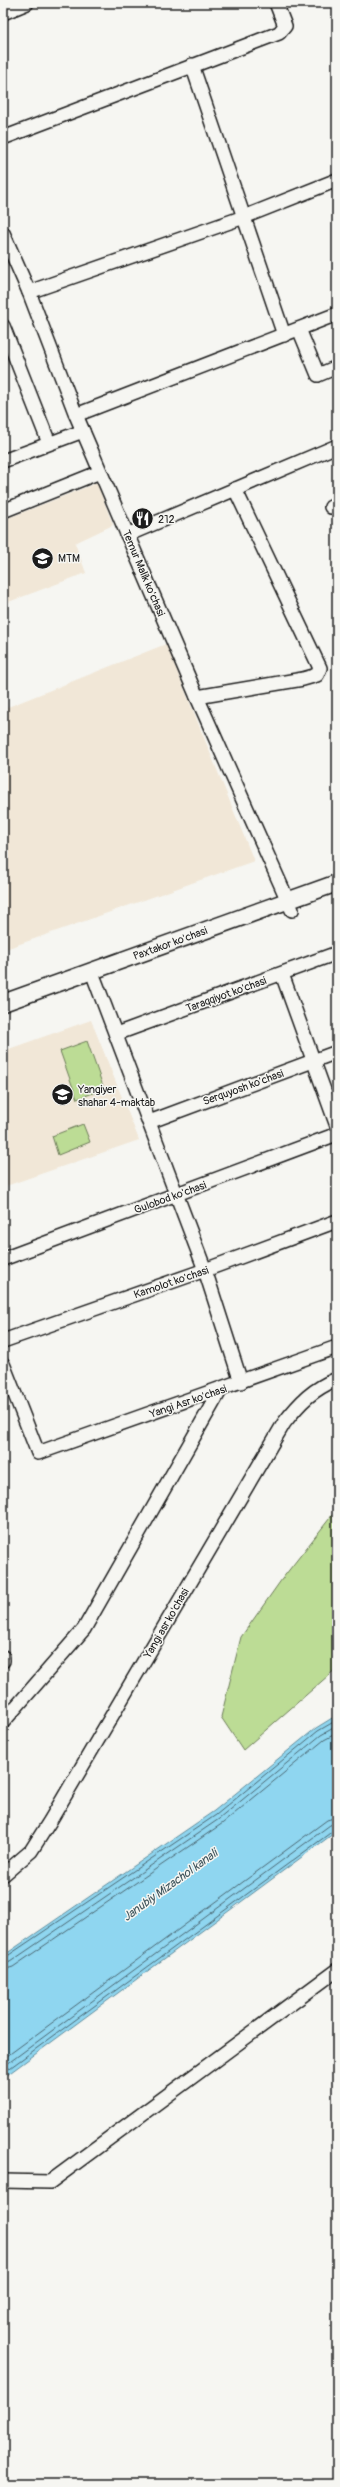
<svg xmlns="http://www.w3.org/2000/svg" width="340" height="2487" font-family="Pangolin,sans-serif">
<rect width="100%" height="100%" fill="#f6f6f2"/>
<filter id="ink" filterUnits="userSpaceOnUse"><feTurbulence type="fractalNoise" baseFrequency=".025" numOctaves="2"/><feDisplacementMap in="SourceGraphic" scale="8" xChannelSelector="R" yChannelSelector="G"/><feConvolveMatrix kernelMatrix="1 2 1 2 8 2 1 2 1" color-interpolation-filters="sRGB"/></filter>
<g filter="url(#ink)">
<g fill="#f1e7d7">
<polygon points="97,483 113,525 75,543 86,573 3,604 3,520"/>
<polygon points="166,644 254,861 3,950 3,709"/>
<polygon points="91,1020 139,1140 3,1187 3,1051"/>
</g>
<g fill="#bcdc95" stroke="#6c7c58">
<polygon points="87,1041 104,1089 77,1099 60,1051"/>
<polygon points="83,1124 90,1142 58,1155 52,1136"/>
<polygon points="337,1509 337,1668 243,1750 221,1717 241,1637 282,1579"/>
</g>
<polygon fill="#8fd6f0" stroke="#618c9b" points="337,1715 337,1831 3,2078 3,1956 214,1811 316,1728"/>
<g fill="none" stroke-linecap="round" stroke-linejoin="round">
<g stroke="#4a6671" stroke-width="1">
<polyline points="3,1959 216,1815 318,1731 337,1720"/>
<polyline points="3,1964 10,1962 219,1819 321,1735 337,1726"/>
<polyline points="3,1970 13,1967 223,1823 324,1740 337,1733"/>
<polyline points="3,2059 327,1820 337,1817"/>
<polyline points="3,2067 330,1825 337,1823"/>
<polyline points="3,2073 337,1828"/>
</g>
<defs>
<g id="minor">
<polyline points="3,13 27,3"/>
<polyline points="192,65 284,335"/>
<polyline points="3,138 279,33 285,26 276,3"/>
<polyline points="3,233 29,292 76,415 197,697 292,910"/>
<polyline points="29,292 244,217 337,180"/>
<polyline points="3,326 49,443"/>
<polyline points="299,329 318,375 337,367"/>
<polyline points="76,415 337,314"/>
<polyline points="3,461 83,431"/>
<polyline points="331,507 337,505"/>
<polyline points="3,511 100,472"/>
<polyline points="127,535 337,446"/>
<polyline points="197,697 303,679 317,675 320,668 235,489"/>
<polyline points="282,974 337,1126"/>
<polyline points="95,980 205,1270 241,1382"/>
<polyline points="116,1034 337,953"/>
<polyline points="149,1122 337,1052"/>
<polyline points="3,1259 337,1134"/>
<polyline points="3,1341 205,1270 337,1221"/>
<polyline points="3,1364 38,1453 337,1347"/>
<polyline points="3,1657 3,1661"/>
<polyline points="3,1722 84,1629 221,1389"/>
<path d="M3,1875L31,1851L50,1821L284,1423C300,1402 313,1389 337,1379"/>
<polyline points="3,2181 50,2182 337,1970"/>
</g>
<polyline id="major" points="3,1003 337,883"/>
</defs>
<use href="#minor" stroke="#1c1c1c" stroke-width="16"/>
<use href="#major" stroke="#1c1c1c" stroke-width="19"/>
<use href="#minor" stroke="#f6f6f2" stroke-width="13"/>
<use href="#major" stroke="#f6f6f2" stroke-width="16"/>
</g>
</g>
<defs>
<symbol id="restaurant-disc" viewBox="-11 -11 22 22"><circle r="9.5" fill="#1c1c1c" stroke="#f6f6f2"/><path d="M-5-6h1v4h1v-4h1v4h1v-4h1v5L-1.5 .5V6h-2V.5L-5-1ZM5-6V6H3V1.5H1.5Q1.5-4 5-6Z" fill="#fff"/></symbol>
<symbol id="school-disc" viewBox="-11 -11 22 22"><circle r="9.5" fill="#1c1c1c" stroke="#f6f6f2"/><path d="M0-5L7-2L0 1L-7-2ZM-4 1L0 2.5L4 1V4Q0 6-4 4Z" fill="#fff"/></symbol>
</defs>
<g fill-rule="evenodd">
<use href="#restaurant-disc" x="130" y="506" width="25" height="25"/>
<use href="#school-disc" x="30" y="546" width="25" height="25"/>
<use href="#school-disc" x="50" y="1082" width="25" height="25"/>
</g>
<g text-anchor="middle" stroke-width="3" stroke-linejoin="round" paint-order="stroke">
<g font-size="11" fill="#1c1c1c" stroke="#f6f6f2" text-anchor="start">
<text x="158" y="523">212</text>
<text x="58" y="562">MTM</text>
<text x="78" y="1093">Yangiyer<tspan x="78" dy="13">shahar 4-maktab</tspan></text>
</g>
<g font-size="11" fill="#1c1c1c" stroke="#f6f6f2">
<text transform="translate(144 573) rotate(67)" y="4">Temur Malik ko'chasi</text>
<text transform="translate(170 943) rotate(-20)" y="4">Paxtakor ko'chasi</text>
<text transform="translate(226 994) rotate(-20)" y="4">Taraqqiyot ko'chasi</text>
<text transform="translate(243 1087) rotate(-20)" y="4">Serquyosh ko'chasi</text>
<text transform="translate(170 1197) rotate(-20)" y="4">Gulobod ko'chasi</text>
<text transform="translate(171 1282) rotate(-19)" y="4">Kamolot ko'chasi</text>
<text transform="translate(188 1401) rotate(-19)" y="4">Yangi Asr ko'chasi</text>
<text transform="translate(166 1623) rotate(-60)" y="4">Yangi asr ko'chasi</text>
</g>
<g font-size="12" font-style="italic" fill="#3e545c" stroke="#f6f6f2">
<text transform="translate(170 1885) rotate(-36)" y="4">Janubiy Mizachol kanali</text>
</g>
</g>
<rect width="340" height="2487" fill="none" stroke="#f6f6f2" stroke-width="16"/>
<rect x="8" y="8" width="324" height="2471" fill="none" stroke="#1c1c1c" stroke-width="1.5" filter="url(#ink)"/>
</svg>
